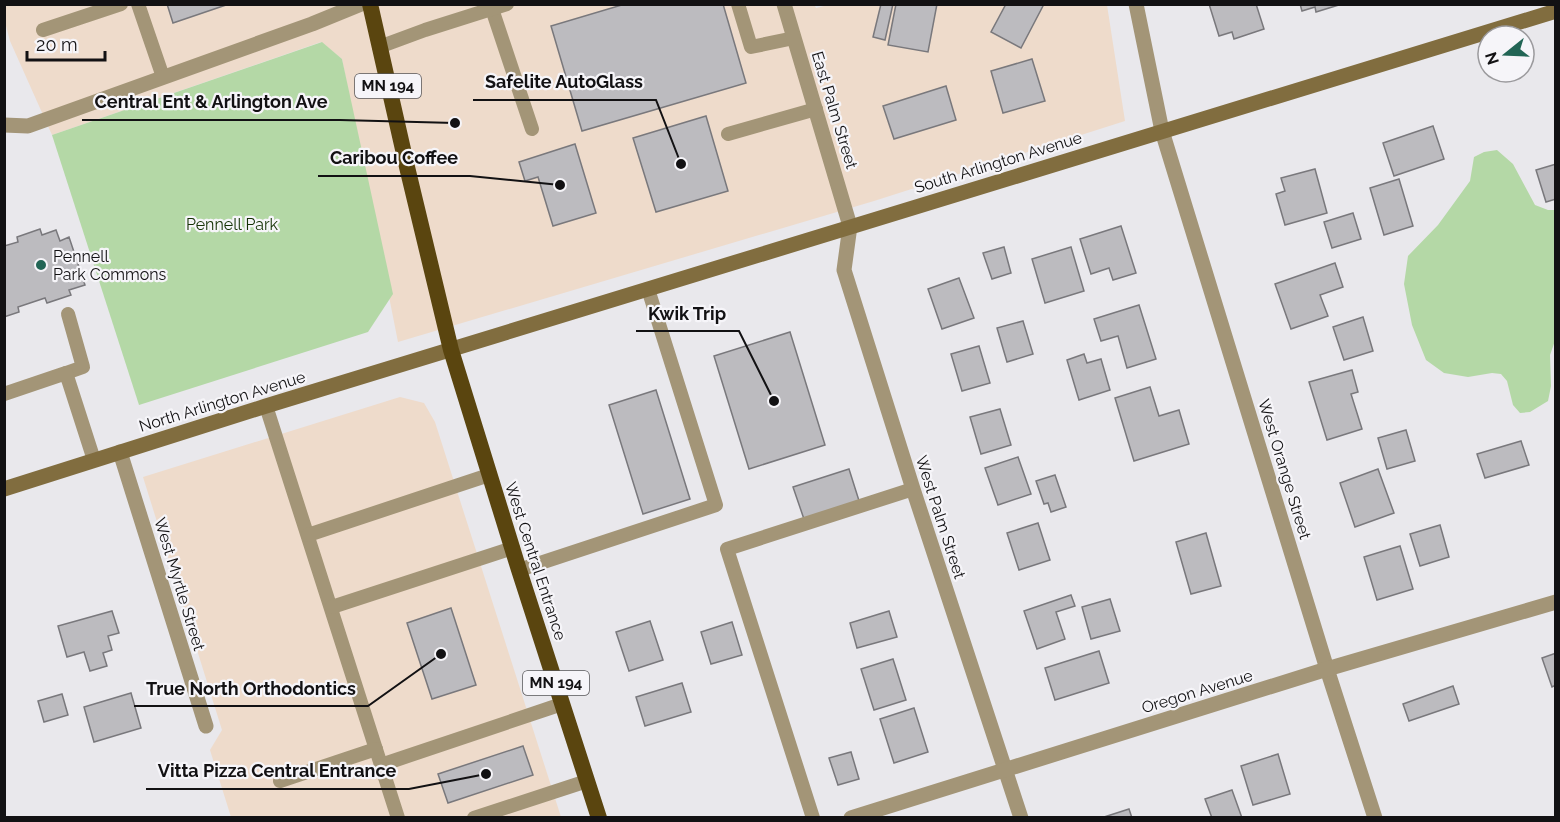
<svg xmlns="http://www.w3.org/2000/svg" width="1560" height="822" font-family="Raleway,sans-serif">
<rect width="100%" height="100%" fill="#e9e8ec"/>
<g fill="#eedbcb">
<polygon points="814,4 816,8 832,4 1107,5 1125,121 874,201 398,342 342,59 321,42 52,135 10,41 5,22 4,5"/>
<polygon points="400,397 424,403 435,422 561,817 231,817 210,750 222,730 143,477"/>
</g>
<g fill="#b4d8a6">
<polygon points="322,42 342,59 393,294 368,332 139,405 52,135"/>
<polygon points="1497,150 1513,164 1535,205 1548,210 1555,210 1556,338 1550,355 1551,386 1548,401 1530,412 1520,413 1513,405 1507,381 1501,374 1492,373 1468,377 1444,373 1426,360 1412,325 1404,284 1408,256 1438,225 1470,181 1474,157 1484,152"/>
</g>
<g fill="#bcbbbf" stroke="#79787c" stroke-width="1.5">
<polygon points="167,4 229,4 173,23"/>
<polygon points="625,4 723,4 746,83 582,131 551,26"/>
<polygon points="881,4 893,4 885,40 873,37"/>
<polygon points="896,4 937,4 928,52 888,45"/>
<polygon points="1006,4 1044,4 1021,48 991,32"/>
<polygon points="1209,4 1256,4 1264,29 1234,39 1232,32 1219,36"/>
<polygon points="1300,4 1342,4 1316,12 1315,7 1302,11"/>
<polygon points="1032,59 1045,101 1003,113 991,71"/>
<polygon points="946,86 956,120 894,139 883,106"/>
<polygon points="706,116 728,191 656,212 633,138"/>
<polygon points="1433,126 1444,159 1394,176 1383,143"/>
<polygon points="575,144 596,213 553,226 538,177 525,181 519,162"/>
<polygon points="1556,164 1556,199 1546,202 1536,170"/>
<polygon points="1315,169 1327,213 1285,225 1276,194 1285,191 1281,178"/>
<polygon points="1399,179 1413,226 1384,235 1370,188"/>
<polygon points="1353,213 1361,239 1332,248 1324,222"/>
<polygon points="1121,226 1136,273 1113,280 1109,268 1091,274 1080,239"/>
<polygon points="40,229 42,235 56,230 60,241 69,237 85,285 69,290 71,295 47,303 45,298 18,307 19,312 4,317 4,246 18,242 17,237"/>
<polygon points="1004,247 1011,273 992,279 983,253"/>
<polygon points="1071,247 1084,291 1045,303 1032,259"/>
<polygon points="1335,263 1343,287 1320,295 1328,316 1291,329 1275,284"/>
<polygon points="959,278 974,318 942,329 928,289"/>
<polygon points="1139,305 1156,359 1127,368 1118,336 1101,341 1094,319"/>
<polygon points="1363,317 1373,351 1344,360 1333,327"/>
<polygon points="1023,321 1033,354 1007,362 997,328"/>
<polygon points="790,332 825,445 749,469 714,356"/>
<polygon points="979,346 990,383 962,391 951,354"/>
<polygon points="1084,354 1087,363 1101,359 1110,390 1079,400 1067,360"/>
<polygon points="1352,370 1358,392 1351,394 1362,429 1327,440 1309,382"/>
<polygon points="1150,387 1159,416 1179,410 1189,444 1134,461 1115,398"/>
<polygon points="656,390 690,499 643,514 609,405"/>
<polygon points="1000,409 1011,445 981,454 970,417"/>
<polygon points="1406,430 1415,461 1387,469 1378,438"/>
<polygon points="1521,441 1529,465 1485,478 1477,454"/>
<polygon points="1018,457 1031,494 998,505 985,468"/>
<polygon points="849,469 861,507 806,525 793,487"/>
<polygon points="1378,469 1394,513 1355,527 1340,483"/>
<polygon points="1055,475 1066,507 1051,512 1048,503 1044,504 1036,481"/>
<polygon points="1038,523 1050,560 1019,570 1007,533"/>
<polygon points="1440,525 1449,557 1420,566 1410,534"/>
<polygon points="1206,533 1221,586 1191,594 1176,542"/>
<polygon points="1400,546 1413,589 1377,600 1364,557"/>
<polygon points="1071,595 1075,606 1056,612 1065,639 1037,649 1024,611"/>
<polygon points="1110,599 1120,631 1091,639 1082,607"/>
<polygon points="451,608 476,685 432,699 407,623"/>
<polygon points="112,611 119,633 108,636 112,650 103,653 107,666 90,671 84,652 67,657 58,626"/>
<polygon points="889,611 897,637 857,648 850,623"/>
<polygon points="650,621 663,660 629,671 616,632"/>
<polygon points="732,622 742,655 711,664 701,632"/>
<polygon points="1099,651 1109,683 1055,700 1045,668"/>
<polygon points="1556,653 1556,685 1552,687 1542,658"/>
<polygon points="893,659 906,700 874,710 861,669"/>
<polygon points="682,683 691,712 645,726 636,697"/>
<polygon points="1453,686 1459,704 1409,721 1403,704"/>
<polygon points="131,693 141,728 94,742 84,707"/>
<polygon points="62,694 68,715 44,722 38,701"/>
<polygon points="914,708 928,752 894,763 880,719"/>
<polygon points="523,746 533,775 448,803 438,774"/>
<polygon points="851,752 859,779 838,785 829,758"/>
<polygon points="1278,754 1290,794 1253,805 1241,766"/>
<polygon points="1232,790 1242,818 1212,818 1205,799"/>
<polygon points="1129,809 1132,818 1101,818"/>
</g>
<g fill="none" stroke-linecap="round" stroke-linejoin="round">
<g stroke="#a39577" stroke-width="14">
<polyline points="138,4 163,77"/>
<polyline points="738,4 751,47 794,38"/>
<polyline points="492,9 532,129"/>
<polyline points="43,30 121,4"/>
<polyline points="379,47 425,30 507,4"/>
<polyline points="728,134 816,109"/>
<polyline points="66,373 83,367 68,314"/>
<polyline points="4,394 66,373 94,460"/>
<polyline points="266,406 398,818"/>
<polyline points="308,535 489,475"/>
<polyline points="519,570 716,505 648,289"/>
<polyline points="332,607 513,548"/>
<polyline points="381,765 562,704"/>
<polyline points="280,781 376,749"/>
<polyline points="474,818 587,781"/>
<polyline points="813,818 727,549 913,489"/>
</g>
<g stroke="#a39577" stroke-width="15">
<polyline points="1136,4 1162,131 1327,669 1375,818"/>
<polyline points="4,125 28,126 312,24 361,4"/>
<polyline points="850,226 844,270 913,489 1021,818"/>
<polyline points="120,452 206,726"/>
<polyline points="851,818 1327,669 1556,602"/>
</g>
<polyline stroke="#a39577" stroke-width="15" points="784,4 850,226"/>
<polyline stroke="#816d3f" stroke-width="15" points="4,489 266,406 1556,11"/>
<polyline stroke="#5a450f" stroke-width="16" points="370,4 407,167 451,350 519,570 599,818"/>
</g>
<circle fill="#226555" stroke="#f6f5f9" stroke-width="2" cx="41" cy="265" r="6"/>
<g text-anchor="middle" stroke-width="4.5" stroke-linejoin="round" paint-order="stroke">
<g fill="#f6f5f9" stroke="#565558" stroke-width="1.5">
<rect x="355" y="74" width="66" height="24" rx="4.5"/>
<rect x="523" y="671" width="66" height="24" rx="4.5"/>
</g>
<g font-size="15" font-weight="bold" fill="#121113">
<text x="388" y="91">MN 194</text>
<text x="556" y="688">MN 194</text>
</g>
<g font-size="16" fill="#121113" stroke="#f6f5f9">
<text transform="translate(835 110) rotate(73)" y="6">East Palm Street</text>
<text transform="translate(998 162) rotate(-17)" y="6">South Arlington Avenue</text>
<text transform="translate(222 401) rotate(-17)" y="6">North Arlington Avenue</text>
<text transform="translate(1285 469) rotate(73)" y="6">West Orange Street</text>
<text transform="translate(941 517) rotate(72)" y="6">West Palm Street</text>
<text transform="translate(536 561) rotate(72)" y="6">West Central Entrance</text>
<text transform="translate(180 584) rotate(73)" y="6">West Myrtle Street</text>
<text transform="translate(1197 691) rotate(-17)" y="6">Oregon Avenue</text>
</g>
<g font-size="16" fill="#153205" stroke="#f6f5f9">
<text x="232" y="230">Pennell Park</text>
</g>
<g font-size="16" fill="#121113" stroke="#f6f5f9" text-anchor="start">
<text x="53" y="262">Pennell<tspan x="53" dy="18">Park Commons</tspan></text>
</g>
</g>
<path fill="none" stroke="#121113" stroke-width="2" d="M681 164L656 100H473M455 123L340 120H82M560 185L470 176H318M774 401L739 331H636M441 654L368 706H134M486 774L409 789H146"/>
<g fill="#121113" stroke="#f6f5f9" stroke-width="2">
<circle cx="681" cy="164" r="6"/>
<circle cx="455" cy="123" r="6"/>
<circle cx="560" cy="185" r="6"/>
<circle cx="774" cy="401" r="6"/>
<circle cx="441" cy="654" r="6"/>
<circle cx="486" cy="774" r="6"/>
</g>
<g font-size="18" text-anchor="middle" font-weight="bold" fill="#121113" stroke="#f6f5f9" stroke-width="4.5" stroke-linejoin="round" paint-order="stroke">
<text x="564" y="88">Safelite AutoGlass</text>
<text x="211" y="108">Central Ent &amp; Arlington Ave</text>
<text x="394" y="164">Caribou Coffee</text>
<text x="687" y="320">Kwik Trip</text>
<text x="251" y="695">True North Orthodontics</text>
<text x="277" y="777">Vitta Pizza Central Entrance</text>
</g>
<rect width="1560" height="822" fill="none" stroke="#121113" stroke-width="12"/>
<g transform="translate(1506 54) rotate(252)"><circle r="28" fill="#f6f5f9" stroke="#9b9a9d" stroke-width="1.5"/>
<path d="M0-4.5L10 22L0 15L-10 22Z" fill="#226555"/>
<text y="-9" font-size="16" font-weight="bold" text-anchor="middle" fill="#121113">N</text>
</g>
<path d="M27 51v9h78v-9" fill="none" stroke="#121113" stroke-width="3"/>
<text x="36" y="51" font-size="18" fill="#121113" stroke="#f6f5f9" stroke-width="4.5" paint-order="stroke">20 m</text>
</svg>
